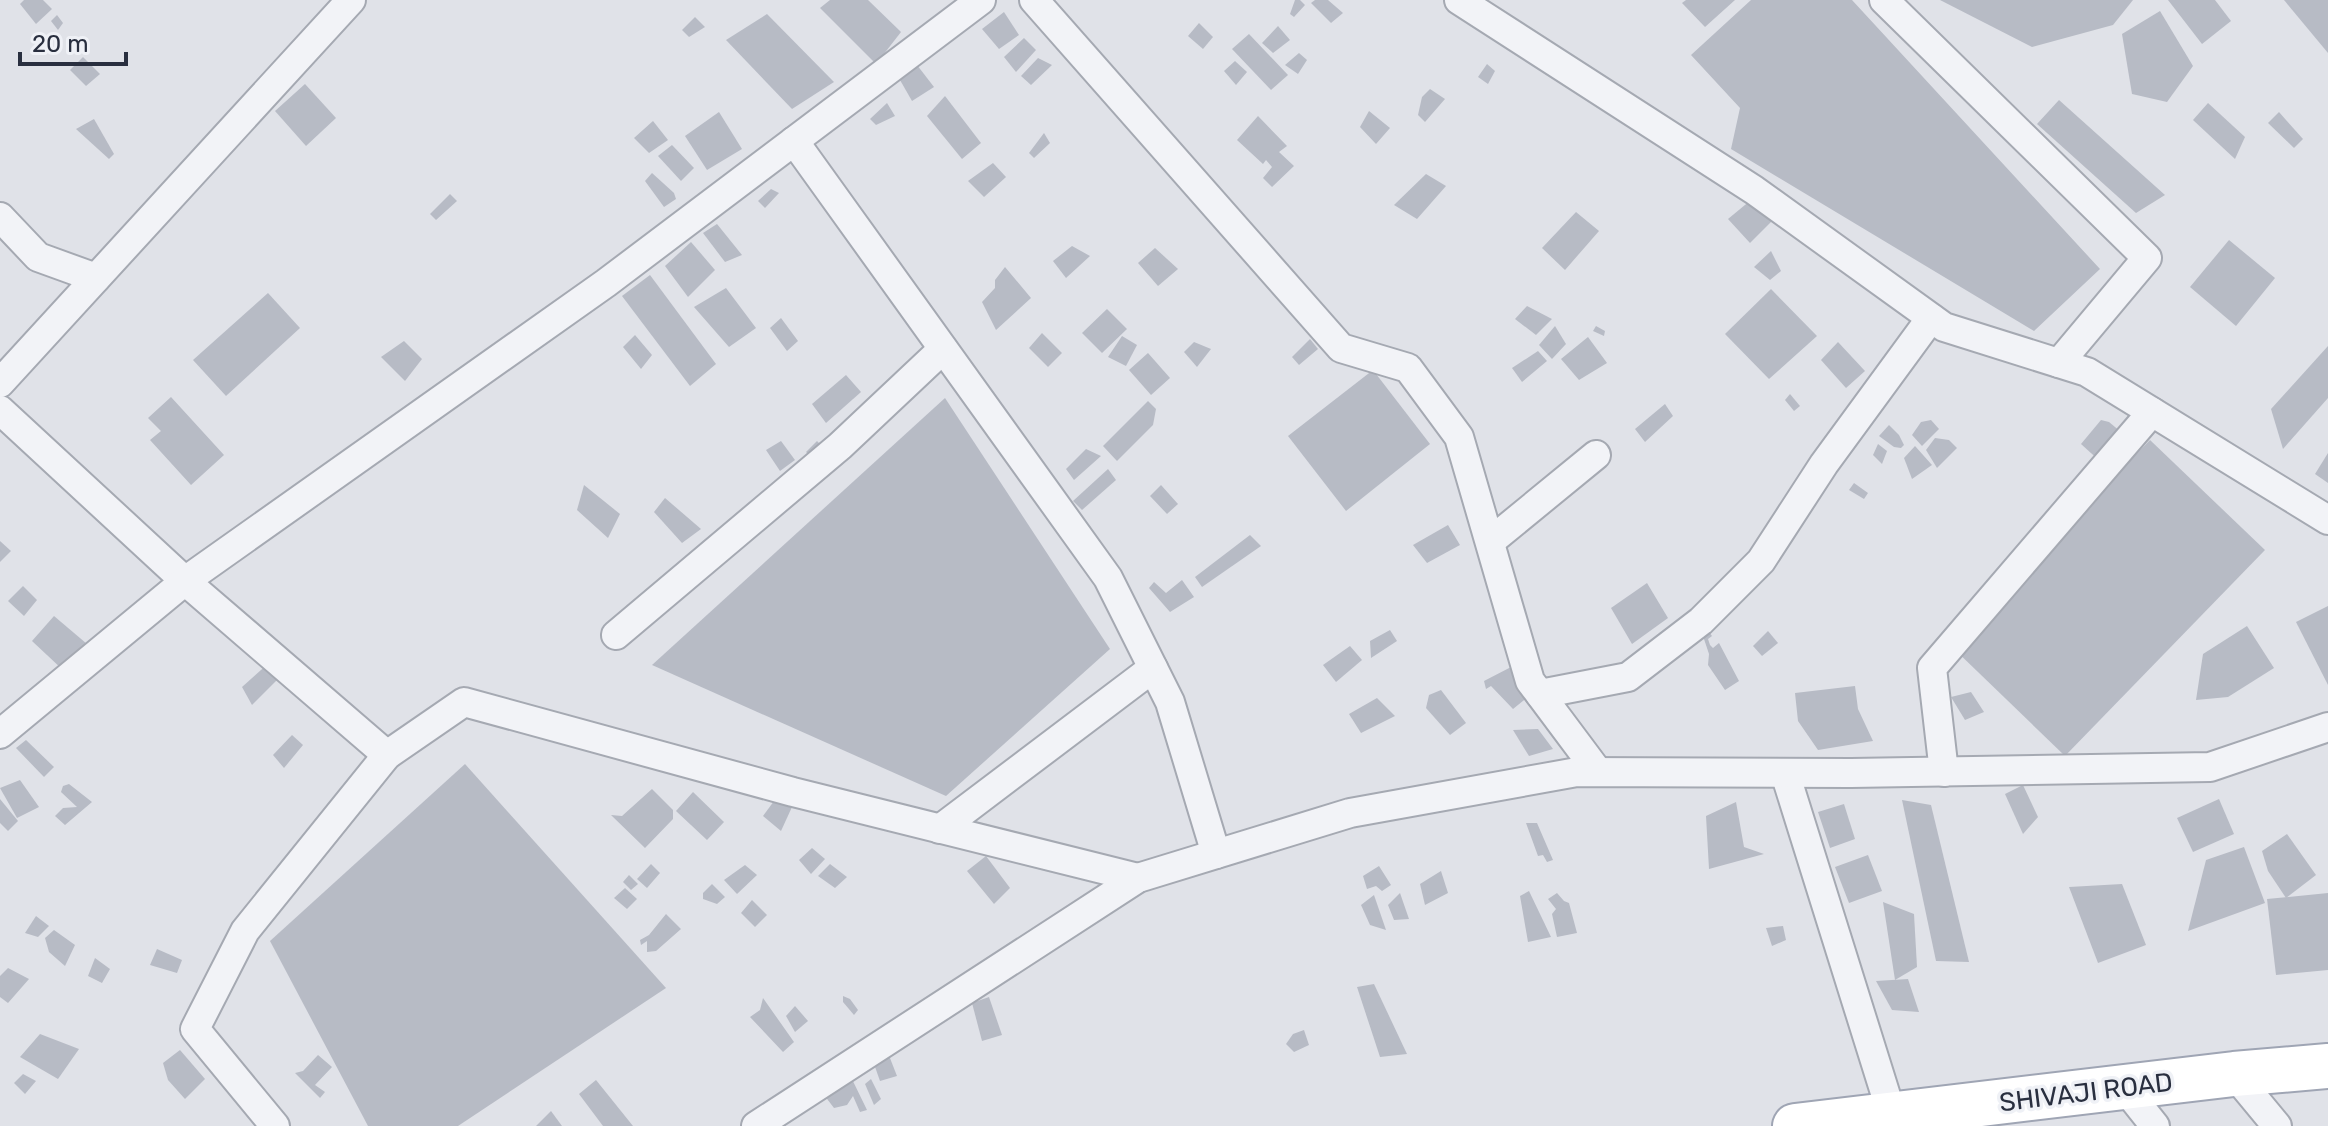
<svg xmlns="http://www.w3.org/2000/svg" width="2328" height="1126" font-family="Rubik,sans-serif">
<rect width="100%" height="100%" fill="#e0e2e8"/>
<g fill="#b7bbc5">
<polygon points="24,0 43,0 52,9 36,24 20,4"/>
<polygon points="830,0 868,0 901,32 876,64 820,8"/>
<polygon points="1295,0 1300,0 1305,5 1294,17 1290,14"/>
<polygon points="1315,0 1328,0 1343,13 1331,23 1311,3"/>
<polygon points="1686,0 1735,0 1705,27 1682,3"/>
<polygon points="1751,0 1852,0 2100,269 2034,331 1731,149 1740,108 1691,55"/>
<polygon points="1940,0 2133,0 2113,25 2032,47"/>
<polygon points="2168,0 2215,0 2231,21 2202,44"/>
<polygon points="2284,0 2328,0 2328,53"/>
<polygon points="2160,11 2193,66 2167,102 2132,94 2122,34"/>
<polygon points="1004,12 1019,35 999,49 982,29"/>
<polygon points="767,14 834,82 792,109 726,40"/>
<polygon points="57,15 63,23 58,30 51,21"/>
<polygon points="695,17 705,27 689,37 682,30"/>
<polygon points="1199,23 1213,37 1203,49 1188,36"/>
<polygon points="1278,26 1290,40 1273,53 1262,43"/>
<polygon points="1249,34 1288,75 1271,90 1232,49"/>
<polygon points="1024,38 1036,50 1016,72 1004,57"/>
<polygon points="1299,53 1307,60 1298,74 1285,65"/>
<polygon points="83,57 100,74 86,86 70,70"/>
<polygon points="1038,58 1052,65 1031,85 1021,76"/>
<polygon points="1235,61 1247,72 1236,85 1224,71"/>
<polygon points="1487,64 1495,71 1488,84 1478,77"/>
<polygon points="917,65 934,87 912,101 900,80"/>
<polygon points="305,84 336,118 306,146 275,111"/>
<polygon points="1430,89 1445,99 1425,122 1418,115 1422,97"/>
<polygon points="945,96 981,143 962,159 927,116"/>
<polygon points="2059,100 2165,195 2136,213 2037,124"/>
<polygon points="887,103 895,116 876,125 870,119"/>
<polygon points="2208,103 2245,137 2235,159 2193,120"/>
<polygon points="1369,111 1390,128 1376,144 1360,127"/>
<polygon points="719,112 742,149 707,170 685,136"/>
<polygon points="2279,112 2303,139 2294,148 2268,123"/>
<polygon points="1258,116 1287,146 1279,152 1294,166 1272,187 1263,178 1272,167 1266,160 1263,164 1237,140"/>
<polygon points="94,119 114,154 109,159 76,129"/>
<polygon points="653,121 668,140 649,153 634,138"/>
<polygon points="1044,133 1050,143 1034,158 1029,153"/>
<polygon points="672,145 694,168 681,181 658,156"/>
<polygon points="993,163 1006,177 984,197 968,181"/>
<polygon points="652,173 674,193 676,199 664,207 645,181"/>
<polygon points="1426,174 1446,186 1417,219 1394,205"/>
<polygon points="771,189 779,193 765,208 758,201"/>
<polygon points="450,194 457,201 436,220 430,214"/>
<polygon points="1751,200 1772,221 1750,243 1728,219"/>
<polygon points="1576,212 1599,231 1565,270 1542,248"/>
<polygon points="717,224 742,255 725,262 703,233"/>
<polygon points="2229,240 2275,278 2236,326 2190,287"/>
<polygon points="691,242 715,270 688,297 665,266"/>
<polygon points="1072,246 1090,256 1066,278 1053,261"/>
<polygon points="1155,248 1178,269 1158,286 1138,263"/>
<polygon points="1771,251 1781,271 1770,280 1754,267"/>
<polygon points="1005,267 1031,298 996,330 982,302 995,288 995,280"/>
<polygon points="650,275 716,364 690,386 622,296"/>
<polygon points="726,288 756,328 729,347 694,307"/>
<polygon points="1771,289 1817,336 1769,379 1725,334"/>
<polygon points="268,293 300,328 226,396 193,360"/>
<polygon points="1527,306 1552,319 1536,335 1515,319"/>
<polygon points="1107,309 1127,329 1102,353 1082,333"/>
<polygon points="781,318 798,341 787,351 770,328"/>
<polygon points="1555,326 1566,344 1552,359 1539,345"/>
<polygon points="1596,326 1605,331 1604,336 1593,331"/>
<polygon points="1042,333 1062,353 1048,367 1029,348"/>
<polygon points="635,335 652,355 641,369 623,347"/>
<polygon points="1122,336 1137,345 1126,366 1108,357"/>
<polygon points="1588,337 1607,363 1579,380 1561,359"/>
<polygon points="1310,339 1318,349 1299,365 1292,357"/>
<polygon points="404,341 422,359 405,381 381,357"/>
<polygon points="1194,342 1211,349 1197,367 1184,352"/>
<polygon points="1838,342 1865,371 1846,388 1821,360"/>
<polygon points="2328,346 2328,398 2283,449 2271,409"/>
<polygon points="1538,351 1547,361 1522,382 1512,368"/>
<polygon points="1148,353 1170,378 1151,395 1129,370"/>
<polygon points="1373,370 1430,444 1346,511 1288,436"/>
<polygon points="846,375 861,392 826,423 812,404"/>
<polygon points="1790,394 1800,406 1794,411 1785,400"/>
<polygon points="171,397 224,455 191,485 150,440 161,431 148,418"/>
<polygon points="945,398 1110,649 946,796 652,665"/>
<polygon points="1148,401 1156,409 1153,425 1117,461 1103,446"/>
<polygon points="1665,404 1673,416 1645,442 1635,429"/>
<polygon points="1931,420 1939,429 1922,446 1912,435 1921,422"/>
<polygon points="2101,420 2109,422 2127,437 2102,463 2081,444"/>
<polygon points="1889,425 1899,435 1904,445 1901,448 1894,447 1879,436"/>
<polygon points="1935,438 1949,440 1957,448 1937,468 1926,450"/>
<polygon points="2150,440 2265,550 2065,756 1951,646"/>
<polygon points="781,441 795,460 780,471 766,450"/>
<polygon points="817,441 824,448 814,460 806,452"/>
<polygon points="1878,444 1887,451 1882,464 1873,455"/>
<polygon points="1915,446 1932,465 1912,479 1904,458"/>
<polygon points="1086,449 1101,456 1074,480 1066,469"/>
<polygon points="2328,453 2328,483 2315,474"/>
<polygon points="1108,469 1116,480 1082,510 1073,501"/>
<polygon points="1854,483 1868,493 1864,499 1849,490"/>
<polygon points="584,485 620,514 608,538 577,510"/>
<polygon points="1161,485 1178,504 1167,514 1150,496"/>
<polygon points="665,498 701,529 682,543 654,512"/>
<polygon points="1448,525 1460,545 1427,563 1413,545"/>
<polygon points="1250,535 1261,546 1202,587 1195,577"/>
<polygon points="0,541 11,551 0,562"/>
<polygon points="1182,580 1194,597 1170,612 1149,588 1154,582 1166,593"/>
<polygon points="1647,583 1668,618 1632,644 1611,608"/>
<polygon points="23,586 37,600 24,616 8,601"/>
<polygon points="2328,606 2328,685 2296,622"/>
<polygon points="54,616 87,644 63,670 32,641"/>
<polygon points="2247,626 2274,668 2228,697 2196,700 2203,654"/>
<polygon points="1390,630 1397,641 1371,658 1370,641"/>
<polygon points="1768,631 1778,643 1762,656 1753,646"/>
<polygon points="1709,632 1712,636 1708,639 1710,645 1713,648 1719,643 1739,681 1725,690 1708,665 1709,654 1703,636"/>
<polygon points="1350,646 1362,660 1336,682 1323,665"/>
<polygon points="270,662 282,675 252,705 242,687"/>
<polygon points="1513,666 1533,693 1513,709 1491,686 1486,689 1484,681"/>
<polygon points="1855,686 1858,709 1873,741 1818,750 1798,721 1795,693"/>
<polygon points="1441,690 1466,723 1450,735 1426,708 1429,695"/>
<polygon points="1971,692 1984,712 1965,720 1951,697"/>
<polygon points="1377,698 1395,716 1361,733 1349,714"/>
<polygon points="1538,729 1553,749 1529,756 1513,730"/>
<polygon points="292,735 303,745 284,768 273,755"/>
<polygon points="26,740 54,767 44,777 16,748"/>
<polygon points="465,764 666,988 458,1126 368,1126 270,941"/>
<polygon points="20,780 39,807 17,818 0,788"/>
<polygon points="69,784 92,802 65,825 55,816 63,808 77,807 61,792 63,786"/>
<polygon points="2023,785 2038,817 2023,834 2005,794"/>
<polygon points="652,789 673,810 673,819 645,848 611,815 622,816"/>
<polygon points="693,792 724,822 707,840 676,811"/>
<polygon points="0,799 18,821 8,831 0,823"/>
<polygon points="2219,799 2234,834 2193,852 2177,818"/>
<polygon points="1902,800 1931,805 1969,962 1936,961"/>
<polygon points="774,801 792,807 781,831 763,816"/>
<polygon points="1736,802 1744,847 1764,854 1709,869 1706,816"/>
<polygon points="1844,804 1855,839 1830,848 1818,812"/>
<polygon points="1526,823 1537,823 1553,860 1547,862 1543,855 1538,856"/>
<polygon points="2287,834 2316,875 2286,898 2268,871 2262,851"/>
<polygon points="2244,847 2265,903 2188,931 2206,860"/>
<polygon points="812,848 825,859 811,874 799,860"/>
<polygon points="1868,855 1882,891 1849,903 1835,867"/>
<polygon points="986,856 1010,888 994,904 967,871"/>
<polygon points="651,864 660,873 647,888 637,879"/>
<polygon points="830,864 847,877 835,888 818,876"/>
<polygon points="745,865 757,875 737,894 724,880"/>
<polygon points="1379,866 1391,885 1382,891 1376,886 1367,889 1363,876"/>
<polygon points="1441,871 1448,893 1425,905 1420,884"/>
<polygon points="629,875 638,884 631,890 623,882"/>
<polygon points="712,884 725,897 717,904 703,899 703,893"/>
<polygon points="2122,884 2146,945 2098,963 2069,887"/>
<polygon points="625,888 637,899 627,909 614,898"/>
<polygon points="1529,891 1551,937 1528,942 1520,896"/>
<polygon points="1400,893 1409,919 1394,920 1388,905"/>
<polygon points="1557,893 1564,901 1569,903 1577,933 1557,937 1552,914 1556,909 1548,899"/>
<polygon points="2328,893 2328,970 2276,975 2267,899"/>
<polygon points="1374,895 1386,930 1370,925 1361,905"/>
<polygon points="752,900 767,915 755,927 741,913"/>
<polygon points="1883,902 1914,914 1917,967 1895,980"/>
<polygon points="666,914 681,929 656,951 647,952 647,941 641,945 640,940 649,935"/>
<polygon points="36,916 49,926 38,937 25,933"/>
<polygon points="1783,926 1786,940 1772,946 1766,928"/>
<polygon points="54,930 75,945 65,966 49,952 45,938"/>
<polygon points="157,949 182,960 177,973 150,965"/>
<polygon points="95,958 110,969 102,983 88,976"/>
<polygon points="8,968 29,979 8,1003 0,997 0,976"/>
<polygon points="1908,979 1919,1012 1892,1010 1876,981"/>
<polygon points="1374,984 1407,1054 1380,1057 1357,987"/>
<polygon points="843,996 850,999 858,1010 854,1015 843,1002"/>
<polygon points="989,997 1002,1035 982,1041 972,1003"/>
<polygon points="763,998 794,1042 783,1052 750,1017 760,1010"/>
<polygon points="795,1006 808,1021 795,1032 786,1016"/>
<polygon points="1304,1030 1309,1045 1294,1052 1286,1044 1293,1034"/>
<polygon points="40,1034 79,1049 58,1079 20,1057"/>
<polygon points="180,1050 205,1079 185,1099 168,1080 163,1063"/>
<polygon points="888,1053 897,1076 880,1081 874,1064"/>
<polygon points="318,1055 332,1067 315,1085 325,1092 320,1098 295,1073 303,1071"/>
<polygon points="849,1073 867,1110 860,1112 853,1096 847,1105 834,1108 821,1091"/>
<polygon points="23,1074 36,1081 25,1094 14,1083"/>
<polygon points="871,1079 881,1099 874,1105 865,1084"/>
<polygon points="596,1080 633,1126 603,1126 579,1094"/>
<polygon points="551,1111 562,1126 536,1126"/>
</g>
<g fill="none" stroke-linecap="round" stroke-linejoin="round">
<defs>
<g id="street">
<polyline points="1034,0 1341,348 1408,368 1459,437 1530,681 1598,772"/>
<polyline points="1459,0 1754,190 1944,327 2087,372 2328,520"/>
<polyline points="1884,0 2147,258 2059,363"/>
<polyline points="794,141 1108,578 1170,702 1216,854"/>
<polyline points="0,217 38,257 96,278"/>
<polyline points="0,383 351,0"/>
<polyline points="0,410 185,581 387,755"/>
<polyline points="1491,541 1596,455"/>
<polyline points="616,635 840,446 943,349"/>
<polyline points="1540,694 1628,677 1701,621 1761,561 1824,464 1931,318"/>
<polyline points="0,734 185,581 606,283 981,0"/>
<polyline points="1944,772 1932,668 2152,412"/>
<polyline points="1785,773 1892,1115"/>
<polyline points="940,829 1153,668"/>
<polyline points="2234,1074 2277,1126"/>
<polyline points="2124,1087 2155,1126"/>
<polyline points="275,1126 195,1029 245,931 387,755 464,702 793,792 1138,878"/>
<polyline points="756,1126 1138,878 1350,813 1577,772 1851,773 2210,767 2328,727"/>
</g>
<polyline id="primary" points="1795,1126 2234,1074 2328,1066"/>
</defs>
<use href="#street" stroke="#a5a9b2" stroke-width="32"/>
<use href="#primary" stroke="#9fa5b4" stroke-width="48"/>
<use href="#street" stroke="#f2f3f7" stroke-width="28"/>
<use href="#primary" stroke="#fff" stroke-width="44"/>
</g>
<g text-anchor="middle" stroke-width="7" stroke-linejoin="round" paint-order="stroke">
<g font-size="26" fill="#292f3f" stroke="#eff1f6">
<text transform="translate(2086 1092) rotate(-7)" y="9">SHIVAJI ROAD</text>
</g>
</g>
<path d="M20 52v12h106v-12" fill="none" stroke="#292f3f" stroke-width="4"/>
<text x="32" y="52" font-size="24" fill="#292f3f" stroke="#eff1f6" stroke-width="6" paint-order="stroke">20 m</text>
</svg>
